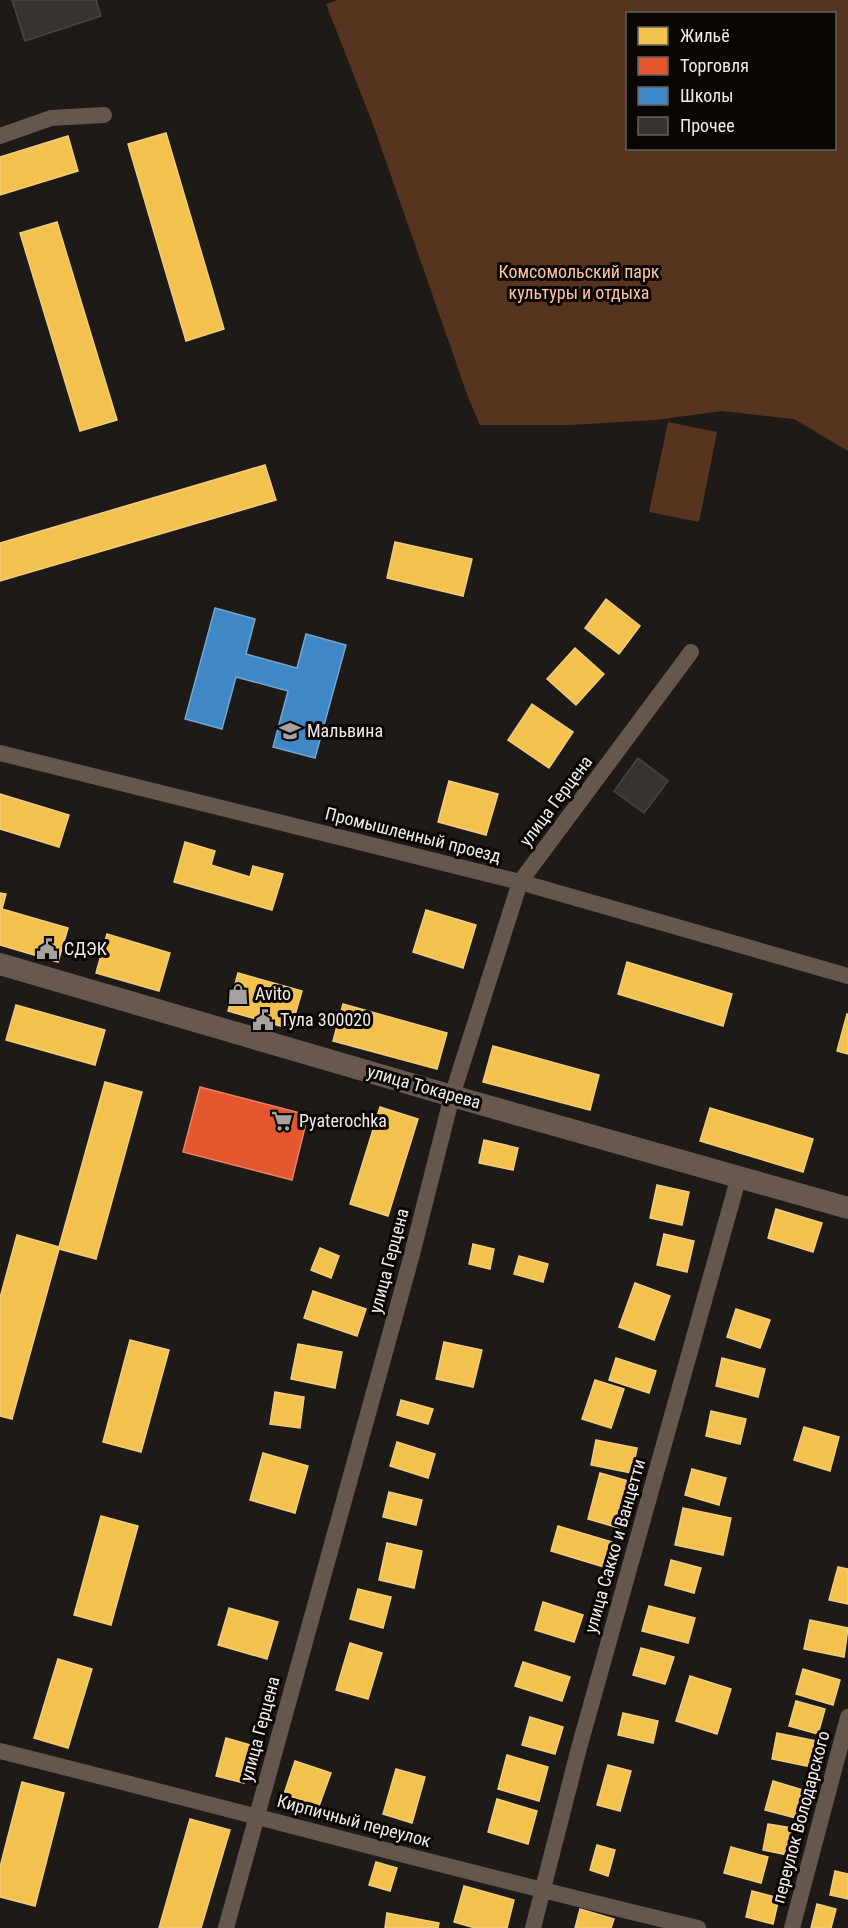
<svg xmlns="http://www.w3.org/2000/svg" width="848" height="1928" font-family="'Roboto Condensed',sans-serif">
<rect width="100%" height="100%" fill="#1e1a18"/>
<g fill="#573420" fill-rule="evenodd">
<path d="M338,0H848V451L794,419L722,411L655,420L571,425H480L468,397L374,127L326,4ZM628,14H834V148H628Z"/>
<polygon points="668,422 717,432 699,522 649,512"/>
</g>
<g fill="#f2c14e" stroke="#f2ce7c" stroke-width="1.5">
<polygon points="166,133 224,329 186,341 128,144"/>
<polygon points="68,136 78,171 0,195 0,157"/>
<polygon points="57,222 117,420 80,431 20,233"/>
<polygon points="265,465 276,500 0,581 0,543"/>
<polygon points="395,542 472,559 463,596 387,578"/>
<polygon points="606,599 640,626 619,654 585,628"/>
<polygon points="575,648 604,674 576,705 547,679"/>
<polygon points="532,704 573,732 549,768 508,740"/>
<polygon points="449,781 498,794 486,835 438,822"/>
<polygon points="0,794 69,815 59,847 0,829"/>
<polygon points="185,842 215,851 211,865 250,877 253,866 283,874 272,910 174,882"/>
<polygon points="0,893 6,894 2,909 68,928 58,962 0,945"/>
<polygon points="426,910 476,925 463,968 413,952"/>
<polygon points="107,934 170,953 159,991 96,973"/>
<polygon points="627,962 732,994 723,1026 618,994"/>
<polygon points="238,973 302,991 291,1029 228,1011"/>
<polygon points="343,1004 447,1033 437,1069 333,1041"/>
<polygon points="16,1005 105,1030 95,1065 6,1040"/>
<polygon points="847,1014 848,1014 848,1054 837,1051"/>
<polygon points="493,1046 599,1075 590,1110 483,1082"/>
<polygon points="105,1082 142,1092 96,1259 59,1249 12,1419 0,1416 0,1298 17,1235 59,1247"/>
<polygon points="380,1107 418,1119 388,1216 350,1204"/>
<polygon points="710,1108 813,1139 803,1172 700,1141"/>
<polygon points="484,1140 518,1148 513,1170 479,1163"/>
<polygon points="657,1185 689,1192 682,1225 650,1218"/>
<polygon points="776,1209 822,1223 813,1252 768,1238"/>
<polygon points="664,1234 694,1241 687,1272 657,1265"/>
<polygon points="473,1244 494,1249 490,1269 469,1264"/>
<polygon points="320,1248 339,1256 331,1278 311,1270"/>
<polygon points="519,1256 548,1264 543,1282 514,1274"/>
<polygon points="635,1283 670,1296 654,1340 619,1327"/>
<polygon points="313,1291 366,1309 357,1336 304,1318"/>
<polygon points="736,1309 770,1320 760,1348 727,1337"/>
<polygon points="130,1340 169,1350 141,1452 103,1442"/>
<polygon points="444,1342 482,1350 473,1387 436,1379"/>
<polygon points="298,1344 342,1352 335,1388 291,1379"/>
<polygon points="616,1358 656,1371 649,1393 609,1380"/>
<polygon points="722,1358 765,1369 758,1397 716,1386"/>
<polygon points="595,1380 624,1389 611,1428 582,1419"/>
<polygon points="275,1392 304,1397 300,1428 270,1424"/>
<polygon points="401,1400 433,1409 428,1424 397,1415"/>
<polygon points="711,1411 746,1419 740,1444 706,1436"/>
<polygon points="804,1427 839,1437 830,1471 794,1460"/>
<polygon points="596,1440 637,1448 632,1473 591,1465"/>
<polygon points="397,1442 435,1454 428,1478 390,1466"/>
<polygon points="263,1453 308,1466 295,1513 250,1500"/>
<polygon points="692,1469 726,1478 719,1505 685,1495"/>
<polygon points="600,1473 632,1482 619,1528 588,1519"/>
<polygon points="389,1492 422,1500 416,1525 383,1517"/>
<polygon points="683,1508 731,1518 723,1555 675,1545"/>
<polygon points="101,1516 138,1526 111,1625 74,1615"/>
<polygon points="558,1526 612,1542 604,1567 551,1551"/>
<polygon points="387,1543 422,1551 414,1588 379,1580"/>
<polygon points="671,1560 701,1568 694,1593 665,1585"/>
<polygon points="838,1567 848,1569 848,1604 829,1600"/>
<polygon points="358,1589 391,1597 383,1628 350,1619"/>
<polygon points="543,1602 583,1615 574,1642 535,1630"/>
<polygon points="649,1606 695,1618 688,1643 642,1631"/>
<polygon points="229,1608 278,1622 267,1659 218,1645"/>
<polygon points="810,1620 848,1628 844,1657 804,1649"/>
<polygon points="350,1643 382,1653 368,1699 336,1690"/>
<polygon points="641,1648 674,1657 665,1684 633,1675"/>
<polygon points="58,1659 92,1669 68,1748 34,1738"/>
<polygon points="523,1662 570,1677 562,1701 515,1686"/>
<polygon points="803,1669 840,1680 833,1705 796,1694"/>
<polygon points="690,1676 731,1689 717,1734 676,1721"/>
<polygon points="796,1701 825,1709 818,1734 789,1726"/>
<polygon points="623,1713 658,1721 653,1743 618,1735"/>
<polygon points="530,1717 563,1727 555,1754 522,1745"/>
<polygon points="777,1733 817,1741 812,1767 772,1759"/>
<polygon points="226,1738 254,1746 244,1783 216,1776"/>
<polygon points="507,1755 548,1767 539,1801 498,1789"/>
<polygon points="295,1761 331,1773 319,1806 284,1794"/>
<polygon points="608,1765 631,1771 620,1811 597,1805"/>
<polygon points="396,1769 425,1777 412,1823 383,1814"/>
<polygon points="773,1781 803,1790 796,1818 765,1810"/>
<polygon points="22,1782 64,1793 35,1906 0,1897 0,1867"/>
<polygon points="497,1799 537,1811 528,1844 488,1832"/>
<polygon points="190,1819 230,1830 201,1928 159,1928"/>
<polygon points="768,1824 793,1828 788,1855 763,1850"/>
<polygon points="597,1845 615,1850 608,1876 590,1870"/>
<polygon points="731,1847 768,1857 761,1883 724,1873"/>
<polygon points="376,1862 397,1868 390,1891 369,1885"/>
<polygon points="835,1871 848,1874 848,1899 830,1895"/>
<polygon points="464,1886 514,1900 507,1928 475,1928 454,1922"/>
<polygon points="752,1891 779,1898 773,1924 746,1917"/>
<polygon points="817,1904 836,1909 831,1928 811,1928"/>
<polygon points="580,1909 614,1919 611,1928 575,1928"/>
<polygon points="387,1913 439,1923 438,1928 385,1928"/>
</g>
<polygon fill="#e4572e" stroke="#e88366" stroke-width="1.5" points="200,1087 308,1115 292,1180 183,1152"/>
<polygon fill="#3f88c5" stroke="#75a6d0" stroke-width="1.5" points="215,608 255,619 246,654 297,668 306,634 346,645 315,758 273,747 288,691 236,677 222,729 185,719"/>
<g fill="#373331" stroke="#484442" stroke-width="1.5">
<polygon points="12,0 96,0 101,16 25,41"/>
<polygon points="638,758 668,781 644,813 614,791"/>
</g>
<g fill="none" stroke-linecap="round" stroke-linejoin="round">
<g stroke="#65564e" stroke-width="16">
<polyline points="0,136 51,118 104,115"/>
<polyline points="0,753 520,882 848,976"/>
<path d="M0,1751C233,1809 464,1873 698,1928"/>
<polyline points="226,1928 411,1258 452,1096 520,882 691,652"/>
<polyline points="533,1928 579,1748 739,1176"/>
<polyline points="792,1928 848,1717"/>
</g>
<polyline stroke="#69584f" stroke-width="22" points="0,964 452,1096 848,1208"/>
</g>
<defs>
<symbol id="school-bare" viewBox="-9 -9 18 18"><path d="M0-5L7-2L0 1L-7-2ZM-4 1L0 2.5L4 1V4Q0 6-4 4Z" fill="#a8a29f" stroke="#090604" stroke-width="2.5" paint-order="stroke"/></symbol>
<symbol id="civic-bare" viewBox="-9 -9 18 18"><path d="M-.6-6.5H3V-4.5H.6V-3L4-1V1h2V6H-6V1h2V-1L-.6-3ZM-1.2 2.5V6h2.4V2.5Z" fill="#a8a29f" stroke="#090604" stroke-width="2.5" paint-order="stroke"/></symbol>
<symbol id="shop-bare" viewBox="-9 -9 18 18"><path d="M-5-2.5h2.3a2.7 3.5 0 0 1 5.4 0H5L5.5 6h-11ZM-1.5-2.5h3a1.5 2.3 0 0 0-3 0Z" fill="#a8a29f" stroke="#090604" stroke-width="2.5" paint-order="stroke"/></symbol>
<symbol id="supermarket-bare" viewBox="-9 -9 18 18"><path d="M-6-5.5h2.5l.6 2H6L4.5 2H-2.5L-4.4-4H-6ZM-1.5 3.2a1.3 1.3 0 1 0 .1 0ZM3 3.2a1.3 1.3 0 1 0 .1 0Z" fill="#a8a29f" stroke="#090604" stroke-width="2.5" paint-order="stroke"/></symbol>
</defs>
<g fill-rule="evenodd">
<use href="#school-bare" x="275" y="716" width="30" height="30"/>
<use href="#civic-bare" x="32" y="934" width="30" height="30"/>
<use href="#shop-bare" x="223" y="979" width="30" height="30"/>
<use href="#civic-bare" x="248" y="1005" width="30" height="30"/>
<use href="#supermarket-bare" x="267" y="1106" width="30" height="30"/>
</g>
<g text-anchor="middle" stroke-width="6" stroke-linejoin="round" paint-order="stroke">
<g font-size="18" fill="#ffc3a3" stroke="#090604">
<text x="579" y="278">Комсомольский парк<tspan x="579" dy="21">культуры и отдыха</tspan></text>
</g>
<g font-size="18" fill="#f2ebe8" stroke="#090604" text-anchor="start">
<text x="307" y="737">Мальвина</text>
<text x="64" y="955">СДЭК</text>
<text x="255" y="1000">Avito</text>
<text x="280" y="1026">Тула 300020</text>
<text x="299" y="1127">Pyaterochka</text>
</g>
<g font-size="18" fill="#f2ebe8" stroke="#090604">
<text transform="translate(556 801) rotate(-53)" y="6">улица Герцена</text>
<text transform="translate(413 835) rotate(14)" y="6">Промышленный проезд</text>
<text transform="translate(424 1087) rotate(16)" y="6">улица Токарева</text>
<text transform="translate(389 1261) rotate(-75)" y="6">улица Герцена</text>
<text transform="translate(615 1546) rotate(-74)" y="6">улица Сакко и Ванцетти</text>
<text transform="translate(260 1729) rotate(-75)" y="6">улица Герцена</text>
<text transform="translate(801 1817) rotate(-75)" y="6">переулок Володарского</text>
<text transform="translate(354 1821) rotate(15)" y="6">Кирпичный переулок</text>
</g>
</g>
<rect x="626" y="12" width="210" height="138" fill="#090604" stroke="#66625f" stroke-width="1.5"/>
<rect x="638" y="27" width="30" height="18" fill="#f2c14e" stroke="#66625f" stroke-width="1.5"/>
<text x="680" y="42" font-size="18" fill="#f2ebe8">Жильё</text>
<rect x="638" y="57" width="30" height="18" fill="#e4572e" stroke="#66625f" stroke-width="1.5"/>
<text x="680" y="72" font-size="18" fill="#f2ebe8">Торговля</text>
<rect x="638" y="87" width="30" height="18" fill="#3f88c5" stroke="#66625f" stroke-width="1.5"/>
<text x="680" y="102" font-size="18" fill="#f2ebe8">Школы</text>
<rect x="638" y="117" width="30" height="18" fill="#373331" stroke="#66625f" stroke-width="1.5"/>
<text x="680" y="132" font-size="18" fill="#f2ebe8">Прочее</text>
</svg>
